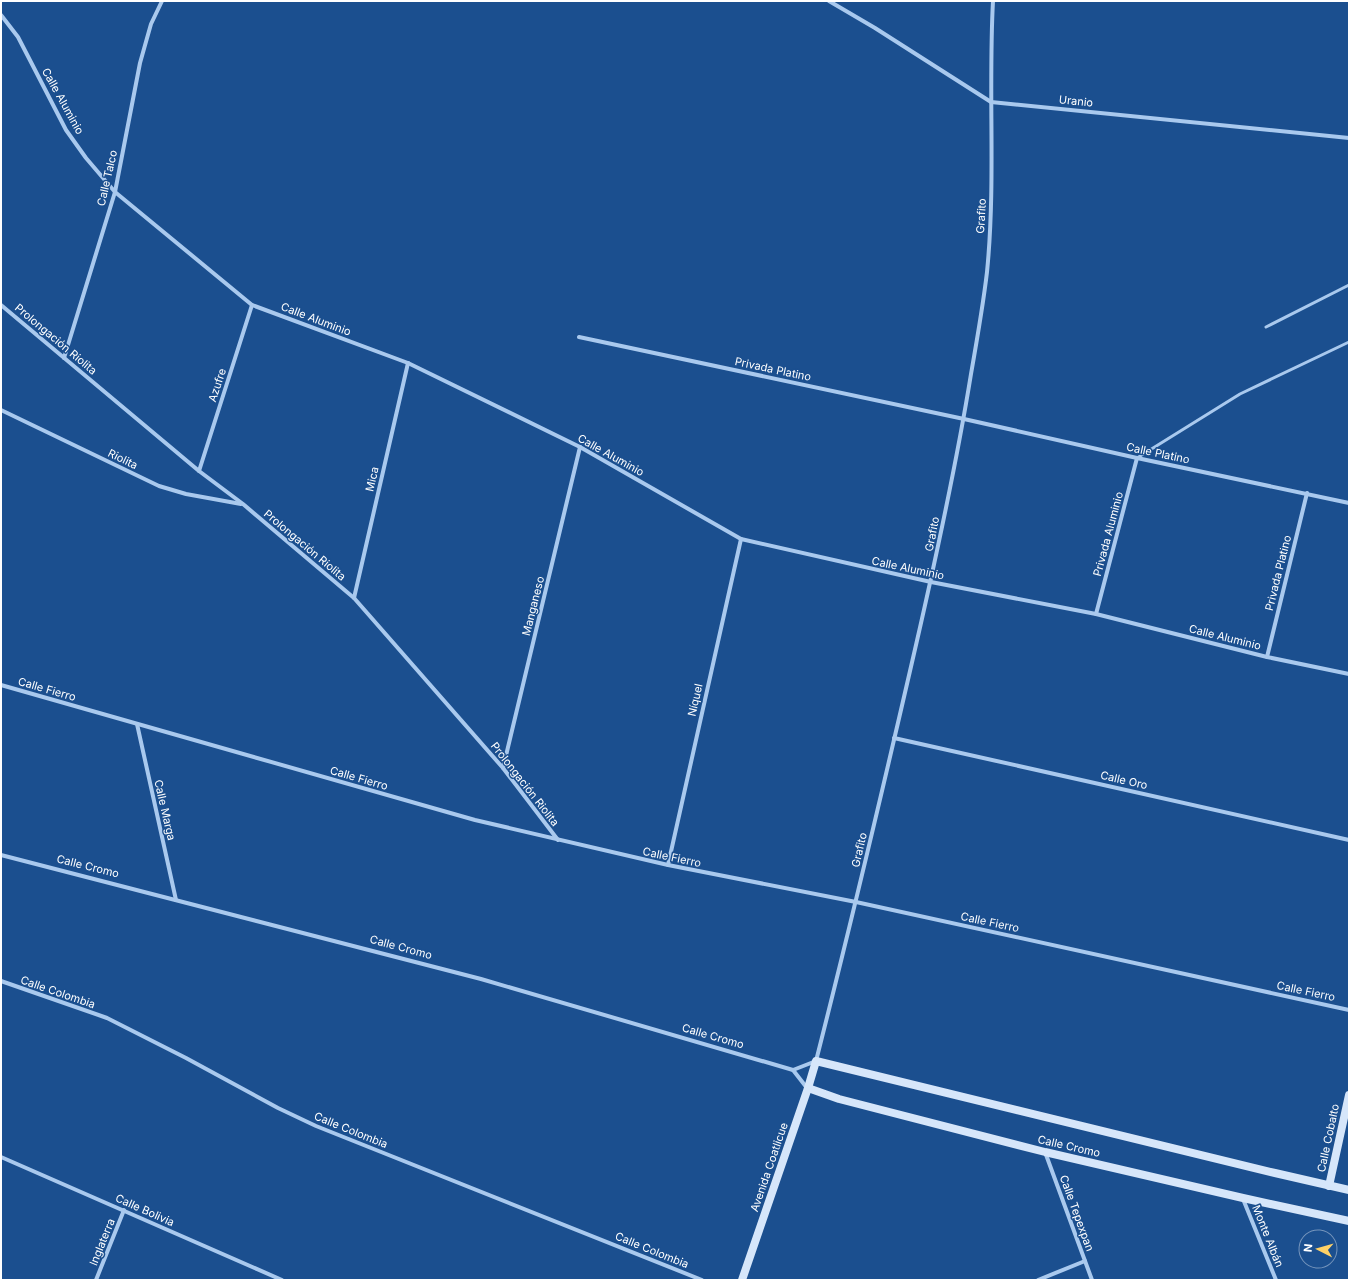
<svg xmlns="http://www.w3.org/2000/svg" width="1350" height="1281" font-family="Inter,sans-serif">
<rect width="100%" height="100%" fill="#1b4f8f"/>
<g fill="none" stroke-linecap="round" stroke-linejoin="round">
<g stroke="#a9c9ee" stroke-width="3">
<polyline points="1266,327 1349,285"/>
<polyline points="1137,458 1240,394 1349,342"/>
</g>
<g stroke="#a9c9ee" stroke-width="4">
<polyline points="829,1 875,28 991,102 1349,138"/>
<polyline points="1,15 18,37 66,130 86,158 115,192 252,305 408,363 580,447 741,539 931,582 1096,614 1267,657 1349,674"/>
<polyline points="1,305 199,471 243,504 354,598 503,768 558,840"/>
<polyline points="579,337 964,419 1137,458 1349,503"/>
<polyline points="64,358 115,192 140,63 151,24 162,1"/>
<polyline points="1,410 159,486 186,494 241,504"/>
<polyline points="199,471 252,305"/>
<polyline points="354,598 408,363"/>
<polyline points="1096,614 1137,458"/>
<polyline points="1267,657 1307,493"/>
<polyline points="1,685 475,820 668,865 856,902 1349,1010"/>
<polyline points="137,724 176,900"/>
<polyline points="894,738 1349,840"/>
<polyline points="503,768 580,447"/>
<polyline points="1,855 481,979 793,1070 807,1088"/>
<polyline points="668,865 741,539"/>
<polyline points="1,981 107,1018 186,1058 278,1108 316,1126 702,1280"/>
<path d="M793,1070L816,1061C849,931 880,801 910,671C933,572 955,473 971,374C977,340 983,306 987,272C996,182 988,91 993,1"/>
<polyline points="1045,1152 1092,1280"/>
<polyline points="1,1157 282,1280"/>
<polyline points="1243,1199 1276,1280"/>
<polyline points="96,1280 124,1210"/>
<polyline points="1038,1280 1085,1261"/>
</g>
<g stroke="#d6e6fa" stroke-width="8">
<polyline points="808,1088 839,1099 1045,1152 1243,1198 1349,1221"/>
<polyline points="1329,1186 1349,1095"/>
<polyline points="742,1280 808,1088 816,1061 1275,1173 1349,1190"/>
</g>
</g>
<g text-anchor="middle" stroke-width="3" stroke-linejoin="round" paint-order="stroke">
<g font-size="11" fill="#fff" stroke="#1b4f8f">
<text transform="translate(63 101) rotate(61)" y="4">Calle Aluminio</text>
<text transform="translate(1076 101) rotate(6)" y="4">Uranio</text>
<text transform="translate(107 178) rotate(-77)" y="4">Calle Talco</text>
<text transform="translate(981 216) rotate(-87)" y="4">Grafito</text>
<text transform="translate(316 319) rotate(21)" y="4">Calle Aluminio</text>
<text transform="translate(56 339) rotate(40)" y="4">Prolongación Riolita</text>
<text transform="translate(773 369) rotate(12)" y="4">Privada Platino</text>
<text transform="translate(217 385) rotate(-72)" y="4">Azufre</text>
<text transform="translate(1158 453) rotate(12)" y="4">Calle Platino</text>
<text transform="translate(611 455) rotate(29)" y="4">Calle Aluminio</text>
<text transform="translate(123 459) rotate(26)" y="4">Riolita</text>
<text transform="translate(372 479) rotate(-77)" y="4">Mica</text>
<text transform="translate(932 534) rotate(-79)" y="4">Grafito</text>
<text transform="translate(1108 534) rotate(-75)" y="4">Privada Aluminio</text>
<text transform="translate(305 545) rotate(40)" y="4">Prolongación Riolita</text>
<text transform="translate(908 568) rotate(12)" y="4">Calle Aluminio</text>
<text transform="translate(1278 573) rotate(-76)" y="4">Privada Platino</text>
<text transform="translate(533 606) rotate(-76)" y="4">Manganeso</text>
<text transform="translate(1225 637) rotate(14)" y="4">Calle Aluminio</text>
<text transform="translate(47 689) rotate(16)" y="4">Calle Fierro</text>
<text transform="translate(695 700) rotate(-77)" y="4">Níquel</text>
<text transform="translate(359 778) rotate(16)" y="4">Calle Fierro</text>
<text transform="translate(1124 780) rotate(13)" y="4">Calle Oro</text>
<text transform="translate(525 784) rotate(52)" y="4">Prolongación Riolita</text>
<text transform="translate(165 810) rotate(77)" y="4">Calle Marga</text>
<text transform="translate(859 850) rotate(-77)" y="4">Grafito</text>
<text transform="translate(672 857) rotate(12)" y="4">Calle Fierro</text>
<text transform="translate(88 866) rotate(14)" y="4">Calle Cromo</text>
<text transform="translate(990 922) rotate(12)" y="4">Calle Fierro</text>
<text transform="translate(401 947) rotate(15)" y="4">Calle Cromo</text>
<text transform="translate(1306 991) rotate(12)" y="4">Calle Fierro</text>
<text transform="translate(58 992) rotate(19)" y="4">Calle Colombia</text>
<text transform="translate(713 1036) rotate(16)" y="4">Calle Cromo</text>
<text transform="translate(351 1130) rotate(22)" y="4">Calle Colombia</text>
<text transform="translate(1328 1138) rotate(-78)" y="4">Calle Cobalto</text>
<text transform="translate(1069 1146) rotate(13)" y="4">Calle Cromo</text>
<text transform="translate(769 1167) rotate(-71)" y="4">Avenida Coatlicue</text>
<text transform="translate(145 1210) rotate(24)" y="4">Calle Bolivia</text>
<text transform="translate(1077 1213) rotate(70)" y="4">Calle Tepexpan</text>
<text transform="translate(1268 1236) rotate(68)" y="4">Monte Albán</text>
<text transform="translate(102 1242) rotate(-68)" y="4">Inglaterra</text>
<text transform="translate(652 1250) rotate(22)" y="4">Calle Colombia</text>
</g>
</g>
<rect width="1350" height="1281" fill="none" stroke="#ffffff" stroke-width="4"/>
<g transform="translate(1318 1249) rotate(276)"><circle r="19" fill="#1b4f8f" stroke="#7695bc"/>
<path d="M0-3L7 15L0 10L-7 15Z" fill="#ffd166"/>
<text y="-6" font-size="11" font-weight="bold" text-anchor="middle" fill="#ffffff">N</text>
</g>
</svg>
